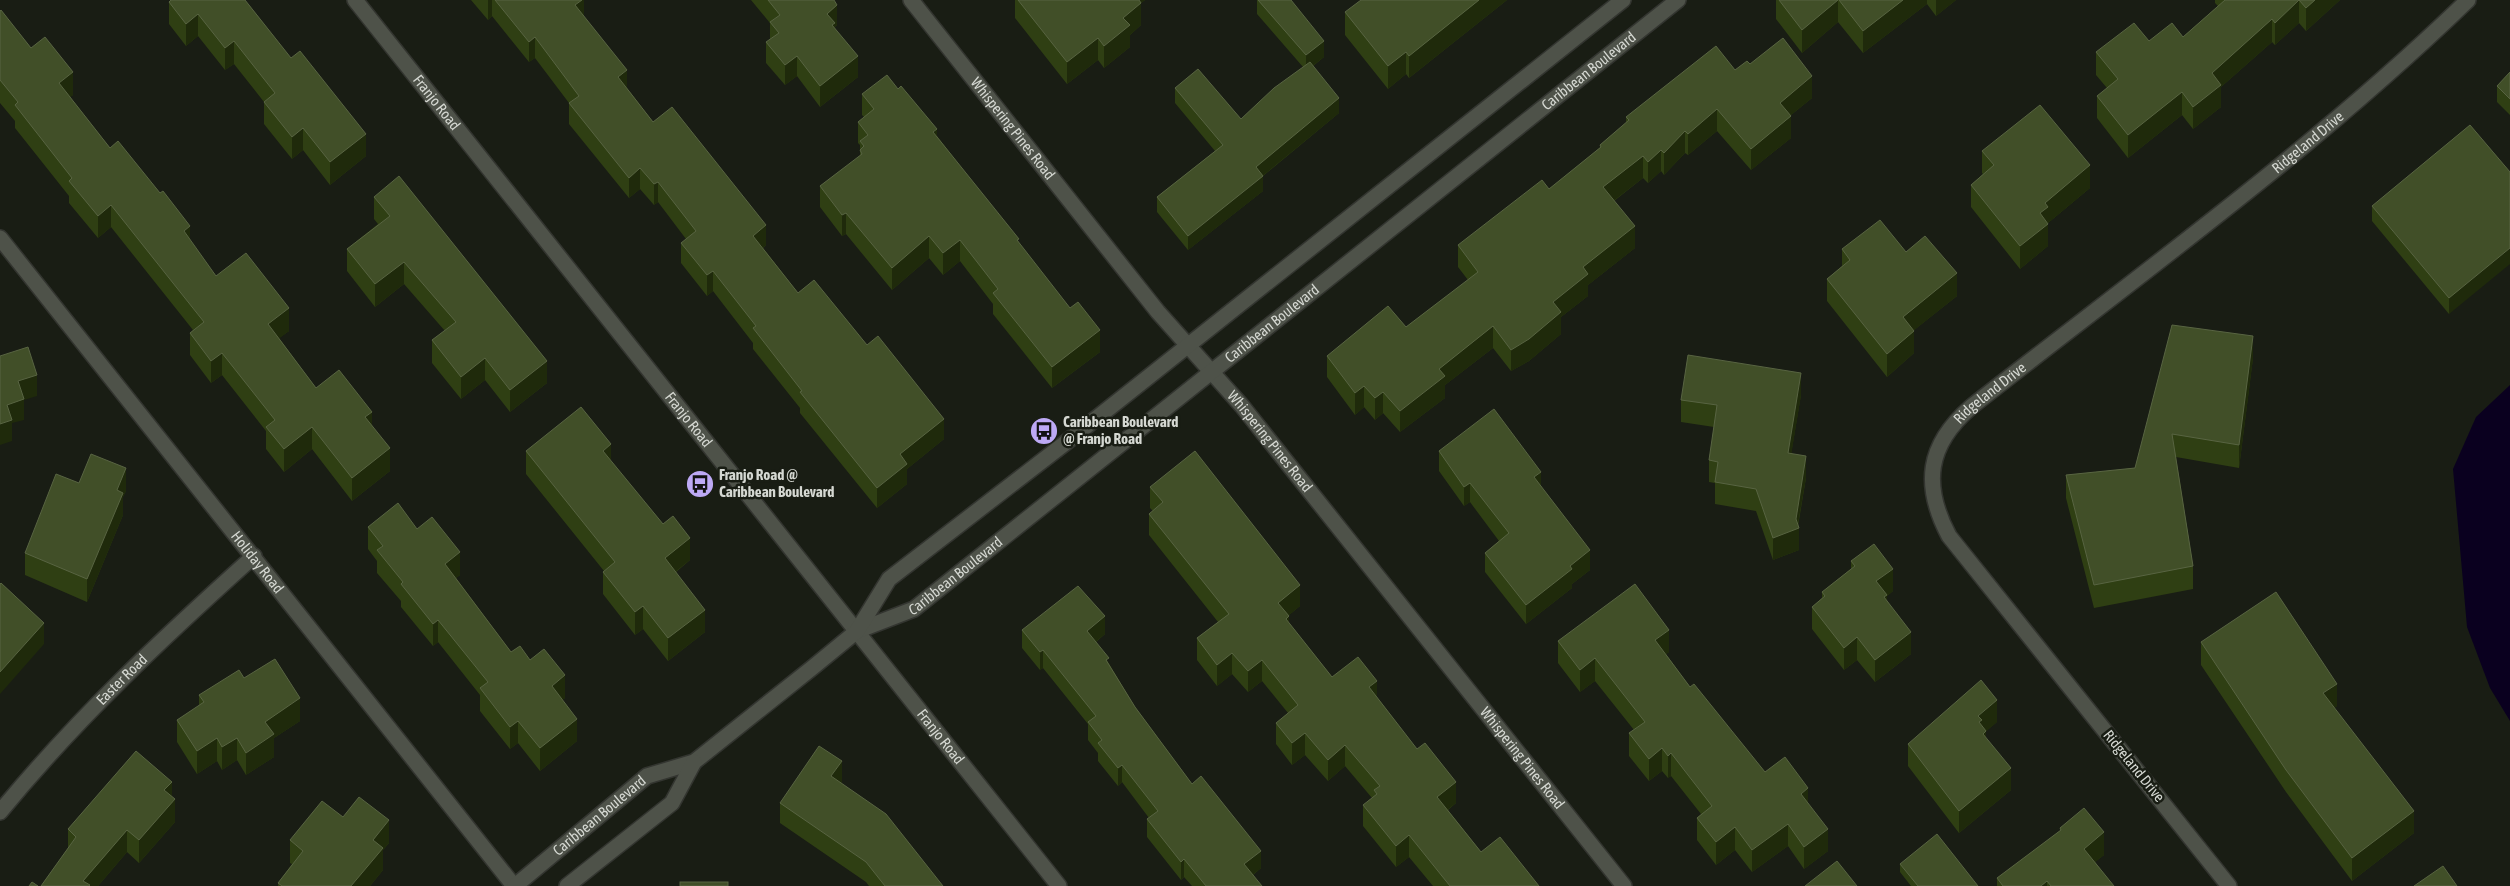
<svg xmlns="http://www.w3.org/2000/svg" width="2510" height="886" font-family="'Asap Condensed',sans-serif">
<rect width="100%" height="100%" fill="#191d14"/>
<polygon fill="#0a001f" points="2510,385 2510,721 2490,688 2467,627 2453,469 2476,417"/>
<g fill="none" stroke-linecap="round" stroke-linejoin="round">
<defs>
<g id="minor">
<path id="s1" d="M911,0L1158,312L1242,406L1624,886"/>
<path id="s2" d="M0,238L514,886"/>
<path id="s3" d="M0,812C77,718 164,637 254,556"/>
<path id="s4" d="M2229,886L1949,536C1922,485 1927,445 1971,407C2139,275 2314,149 2468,0"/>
</g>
<g id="tertiary">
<path id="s5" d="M355,0L1059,886"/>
<path id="s6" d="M857,631L914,609L1678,0"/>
<path id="s7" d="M515,886L647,776L694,762L812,668L857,631L889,579L1064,444L1623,0"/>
<polyline points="567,886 672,803 694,762"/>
</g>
</defs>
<use href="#minor" stroke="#333530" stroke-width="18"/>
<use href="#tertiary" stroke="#333530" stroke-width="18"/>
<use href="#minor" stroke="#4e5249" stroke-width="15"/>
<use href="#tertiary" stroke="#4e5249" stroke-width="15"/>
</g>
<g fill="#2f3f13">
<polygon points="170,0 245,0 366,156 330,185 303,150 292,159 264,124 264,102 234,64 225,70 198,36 186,46 169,24 169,2 170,1"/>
<polygon points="471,0 584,0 584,17 627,88 653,122 766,245 763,248 798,293 944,439 907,469 907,484 877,508 800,413 800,408 753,349 753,343 713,291 707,296 681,263 681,243 686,239 658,202 654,205 640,189 629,198 569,124 569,103 535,58 529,62 492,16 488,20"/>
<polygon points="751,0 834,0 837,25 835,27 835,28 858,77 820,107 797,76 785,85 766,63 766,42 770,40 770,23"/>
<polygon points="1015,0 1145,0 1141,3 1141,25 1130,35 1130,47 1104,68 1098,60 1067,84 1015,18"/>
<polygon points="1257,0 1291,0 1324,57 1313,66 1339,113 1263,176 1263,191 1188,250 1157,212 1157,197 1215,151 1175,103 1175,88 1241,119 1303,67 1257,14"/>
<polygon points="1507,0 1409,78 1406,74 1388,89 1345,35 1345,12"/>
<polygon points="1776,0 1956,0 1936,16 1927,4 1863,53 1838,22 1802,53 1776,19"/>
<polygon points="2215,0 2340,0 2306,31 2299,23 2275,45 2272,42 2221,87 2221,107 2193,129 2182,115 2128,158 2097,118 2097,96 2107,88 2096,75 2096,52 2149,41 2183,37 2218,6 2215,3"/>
<polygon points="0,11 31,48 73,95 70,97 110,148 190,240 216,276 289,331 279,338 316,388 372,425 390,471 352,501 312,449 284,472 266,449 266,431 222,375 211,383 190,355 190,333 193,330 111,227 98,238 69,203 69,196 15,128 15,121 0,103"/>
<polygon points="1750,64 1812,98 1791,115 1791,138 1751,170 1717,131 1688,155 1685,153 1664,175 1661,171 1648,183 1643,178 1614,201 1635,248 1588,285 1588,296 1561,317 1561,334 1529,361 1511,371 1493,348 1445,385 1445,398 1400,432 1383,413 1375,420 1364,407 1355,415 1327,377 1327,356 1406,327 1468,280 1458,267 1458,245 1549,189 1600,148 1600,145 1626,123 1626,117"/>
<polygon points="2510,72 2510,115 2497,102 2497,86"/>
<polygon points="862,94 937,136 1019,243 1100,352 1052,388 993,314 993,304 960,261 943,275 929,258 892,290 846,234 842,236 820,207 820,186 860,156 860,145 858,143 858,122 864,117 862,115"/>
<polygon points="1982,151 2090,188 2048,223 2048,246 2020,269 1971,207 1971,185 1983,174 1982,173"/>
<polygon points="2510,172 2449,314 2372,221 2372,206"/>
<polygon points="374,197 547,383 510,412 485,380 461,399 432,363 432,340 445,331 404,284 375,307 347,271 347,249 378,224 374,219"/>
<polygon points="1842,249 1906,252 1957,296 1914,330 1914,353 1887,377 1827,301 1827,279 1842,266"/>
<polygon points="2253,358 2239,468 2176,457 2193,566 2193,589 2094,608 2066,498 2066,475 2135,468"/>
<polygon points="1801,395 1791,454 1806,478 1798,526 1799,550 1773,560 1756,511 1715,504 1715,483 1709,482 1709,460 1714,427 1681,422 1681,400"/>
<polygon points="526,451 611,461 690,560 676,572 705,632 668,661 643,629 635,635 603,594 603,572 604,571 526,474"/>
<polygon points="1439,451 1541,486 1590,570 1572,584 1572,588 1526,624 1485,572 1485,553 1499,541 1470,502 1464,506 1439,471"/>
<polygon points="1150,487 1300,606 1289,615 1289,623 1332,677 1377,697 1456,803 1448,810 1481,852 1539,886 1433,886 1409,857 1396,867 1363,826 1363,805 1372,798 1345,766 1328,781 1305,755 1292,765 1276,744 1276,723 1288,713 1262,681 1248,692 1232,674 1217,686 1197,660 1197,638 1218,622 1149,535 1149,514 1153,511 1150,508"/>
<polygon points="126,491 123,497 123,515 87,602 25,575 25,553"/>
<polygon points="368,527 417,529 460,575 456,578 511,652 530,660 565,698 562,700 577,741 540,771 518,743 510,749 480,711 480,695 438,642 433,646 401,607 401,601 377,573 377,561 368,549"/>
<polygon points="1851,561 1893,591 1887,596 1887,601 1911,654 1875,682 1857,660 1844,670 1812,629 1812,607 1822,598 1822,592 1851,569"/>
<polygon points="1022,630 1105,634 1096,642 1135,707 1192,784 1261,868 1253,875 1262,886 1192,886 1184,877 1181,880 1147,837 1147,819 1149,818 1122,782 1118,786 1098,761 1098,753 1088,740 1088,724 1043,668 1040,670 1022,648"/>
<polygon points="1558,641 1669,652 1666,654 1690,687 1765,772 1808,803 1828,851 1804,869 1788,846 1752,872 1735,850 1716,865 1697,840 1697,818 1701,814 1671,776 1668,778 1662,771 1649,781 1629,756 1629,733 1634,730 1595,681 1580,692 1558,663"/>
<polygon points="2201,642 2337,706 2334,708 2414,833 2352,881 2286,792 2201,665"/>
<polygon points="244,678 300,721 274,738 274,757 246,775 237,760 222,770 217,761 197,774 177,742 177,720 199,706 199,695"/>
<polygon points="1997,722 1986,731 1986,739 2011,790 1959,833 1908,766 1908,744"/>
<polygon points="842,782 841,783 943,886 869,886 866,882 780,823 780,803"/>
<polygon points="172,796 175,822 139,863 127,852 98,886 41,886 68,848 68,829"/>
<polygon points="343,817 389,843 383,850 383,870 370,886 278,886 278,883 292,864 290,863 290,840"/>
<polygon points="2060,828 2104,855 2095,862 2114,886 1997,886 1997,878 2060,831"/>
<polygon points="1900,864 1978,886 1911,886 1900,872"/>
</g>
<g fill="#1f2a0b">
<polygon points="488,0 492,0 492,16 488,20"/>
<polygon points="582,0 584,0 584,18 575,5"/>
<polygon points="1130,0 1145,0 1141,3 1141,25 1130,35 1130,47 1104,68 1104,46 1123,18"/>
<polygon points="1479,0 1507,0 1409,78 1409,56"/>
<polygon points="1838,0 1838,22 1802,53 1802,30"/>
<polygon points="1903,0 1927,0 1927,4 1863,53 1863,31"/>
<polygon points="1936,0 1956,0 1936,16"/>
<polygon points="2299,0 2299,23 2275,45 2275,23"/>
<polygon points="2315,0 2340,0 2306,31 2306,8"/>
<polygon points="837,5 837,25 835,27 835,43 827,14"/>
<polygon points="198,14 198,36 186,46 186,24"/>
<polygon points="2272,19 2272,42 2221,87 2221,107 2193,129 2193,107 2212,73"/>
<polygon points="535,37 535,58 529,62 529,42"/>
<polygon points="1098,38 1098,60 1067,84 1067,62"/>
<polygon points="234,41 234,64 225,70 225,48"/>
<polygon points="1324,41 1324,57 1306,71 1306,55"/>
<polygon points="1406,52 1406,74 1388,89 1388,66"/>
<polygon points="797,56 797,76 785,85 785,65"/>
<polygon points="858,56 858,77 820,107 820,86"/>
<polygon points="627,70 627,90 618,77"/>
<polygon points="73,72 73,95 59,105 59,83"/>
<polygon points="1812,76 1812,98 1780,124 1780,103"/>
<polygon points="2182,92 2182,115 2128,158 2128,135"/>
<polygon points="1339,98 1339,113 1260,178 1263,176 1263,191 1188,250 1188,236 1256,167"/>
<polygon points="1717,109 1717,131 1688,155 1688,134"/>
<polygon points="1791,116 1791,138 1751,170 1751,149"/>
<polygon points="303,128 303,150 292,159 292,137"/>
<polygon points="937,129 937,150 933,132"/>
<polygon points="1685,131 1685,153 1664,175 1664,153"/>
<polygon points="366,134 366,156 330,185 330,162"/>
<polygon points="1661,150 1661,171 1648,183 1648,162"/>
<polygon points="1643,156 1643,178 1603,209 1603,187"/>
<polygon points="2090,165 2090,188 2048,223 2048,246 2020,269 2020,246 2040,213 2045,203"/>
<polygon points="640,168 640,189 629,198 629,178"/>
<polygon points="658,182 658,202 654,205 654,184"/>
<polygon points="111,205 111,227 98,238 98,216"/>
<polygon points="846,213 846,234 842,236 842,215"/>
<polygon points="766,225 766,245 753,256 753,236"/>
<polygon points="190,226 190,249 184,231"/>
<polygon points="1635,226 1635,248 1588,285 1588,296 1561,317 1561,334 1529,361 1511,371 1511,350 1583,267"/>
<polygon points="929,236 929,258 892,290 892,268"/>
<polygon points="960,240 960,261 943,275 943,253"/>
<polygon points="2510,248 2510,264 2449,314 2449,298"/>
<polygon points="404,262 404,284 375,307 375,284"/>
<polygon points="713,271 713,291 707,296 707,275"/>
<polygon points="1957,273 1957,296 1903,339 1903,317"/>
<polygon points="289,308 289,331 268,347 268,324"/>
<polygon points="1493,326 1493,348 1445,385 1445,398 1400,432 1400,411 1439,369"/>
<polygon points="1100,330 1100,352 1052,388 1052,367"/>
<polygon points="1914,331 1914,353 1887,377 1887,354"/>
<polygon points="2253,336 2253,358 2239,468 2239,445"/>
<polygon points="222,353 222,375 211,383 211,361"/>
<polygon points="485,358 485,380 461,399 461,377"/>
<polygon points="547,361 547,383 510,412 510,390"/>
<polygon points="1801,373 1801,395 1788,475 1788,453"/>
<polygon points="37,375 37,396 24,400 24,420 12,423 12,441 0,445 0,424 7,405 18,381"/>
<polygon points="1364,386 1364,407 1355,415 1355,393"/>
<polygon points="1383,392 1383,413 1375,420 1375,398"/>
<polygon points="372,412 372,434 365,417"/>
<polygon points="944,419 944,439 907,469 907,484 877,508 877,488 900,454"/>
<polygon points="312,427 312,449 284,472 284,449"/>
<polygon points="611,444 611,467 603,451"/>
<polygon points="390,448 390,471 352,501 352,478"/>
<polygon points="1806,456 1806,478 1797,529 1799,528 1799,550 1773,560 1773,538 1796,519"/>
<polygon points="126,468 126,491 123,497 123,515 87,602 87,579 117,490"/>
<polygon points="1541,472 1541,491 1534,477"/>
<polygon points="1470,483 1470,502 1464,506 1464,487"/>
<polygon points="690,538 690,560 665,580 665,558"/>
<polygon points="1590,550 1590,570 1572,584 1572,588 1526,624 1526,605 1570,566"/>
<polygon points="460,552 460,575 445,586 445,564"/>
<polygon points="1893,569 1893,591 1887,596 1887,617 1876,581"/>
<polygon points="1300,585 1300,606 1278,624 1278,603"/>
<polygon points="643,606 643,629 635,635 635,612"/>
<polygon points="705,610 705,632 668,661 668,638"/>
<polygon points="1105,616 1105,634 1087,649 1087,631"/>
<polygon points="1289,616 1289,638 1286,619"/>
<polygon points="438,620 438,642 433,646 433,624"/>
<polygon points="44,623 44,644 0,694 0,672"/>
<polygon points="1669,630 1669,652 1655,663 1655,640"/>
<polygon points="1911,632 1911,654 1875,682 1875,660"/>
<polygon points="1857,637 1857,660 1844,670 1844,648"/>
<polygon points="1043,650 1043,668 1040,670 1040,652"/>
<polygon points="1232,653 1232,674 1217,686 1217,665"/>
<polygon points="1595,658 1595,681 1580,692 1580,670"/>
<polygon points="1262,660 1262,681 1248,692 1248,671"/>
<polygon points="565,675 565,698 552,708 552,686"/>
<polygon points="1377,681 1377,703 1369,687"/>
<polygon points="2337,684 2337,706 2323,716 2323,693"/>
<polygon points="300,698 300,721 274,738 274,757 246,775 246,753 265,722"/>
<polygon points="1997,700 1997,722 1982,735 1979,745 1978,716"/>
<polygon points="577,719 577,741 540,771 540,748"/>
<polygon points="518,721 518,743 510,749 510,727"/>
<polygon points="1986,731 1986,754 1983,734"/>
<polygon points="1305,733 1305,755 1292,765 1292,743"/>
<polygon points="217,738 217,761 197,774 197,751"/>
<polygon points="237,738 237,760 222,770 222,747"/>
<polygon points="1345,745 1345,766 1328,781 1328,760"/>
<polygon points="1662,748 1662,771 1649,781 1649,759"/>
<polygon points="1671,753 1671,776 1668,778 1668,756"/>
<polygon points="842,761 842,782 831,797 831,776"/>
<polygon points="1122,765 1122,782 1118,786 1118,768"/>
<polygon points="2011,768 2011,790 1959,833 1959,811"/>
<polygon points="172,782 172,803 175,799 175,822 139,863 139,840 164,790"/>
<polygon points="1456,782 1456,803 1437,818 1437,797"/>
<polygon points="1808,788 1808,811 1801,794"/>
<polygon points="2414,811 2414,833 2352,881 2352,858"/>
<polygon points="389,820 389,843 383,850 383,870 370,886 351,886 373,840"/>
<polygon points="1788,824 1788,846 1752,872 1752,850"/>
<polygon points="1735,827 1735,850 1716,865 1716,842"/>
<polygon points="1828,829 1828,851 1804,869 1804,847"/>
<polygon points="127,830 127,852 98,886 83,886 83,881"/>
<polygon points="2104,832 2104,855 2084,871 2084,849"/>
<polygon points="1409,835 1409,857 1396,867 1396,846"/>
<polygon points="1261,851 1261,868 1244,882 1244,864"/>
<polygon points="1184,859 1184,877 1181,880 1181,862"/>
<polygon points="2047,881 2047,886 2041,886"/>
</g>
<g fill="#414f28" stroke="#586442">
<polygon points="171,0 245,0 291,58 300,51 366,134 330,162 303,128 292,137 264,102 275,93 234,41 225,48 198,14 186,24 169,2"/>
<polygon points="495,0 582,0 575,5 627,70 618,77 653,122 672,107 766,225 753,236 798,293 814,280 867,345 878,336 944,419 900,454 907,464 877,488 800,392 802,391 753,328 756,326 713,271 707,275 681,243 696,231 658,182 654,184 640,168 629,178 569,103 579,96 535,37 529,42"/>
<polygon points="768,0 834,0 837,5 827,14 835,23 832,25 858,56 820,86 797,56 785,65 766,42 779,33 770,22 780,15"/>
<polygon points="1018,0 1139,0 1141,3 1123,18 1130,25 1104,46 1098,38 1067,62"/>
<polygon points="1258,0 1291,0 1324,41 1306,55"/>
<polygon points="1361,0 1479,0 1409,56 1406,52 1388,66 1345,12"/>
<polygon points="1779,0 1838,0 1802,30"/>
<polygon points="1839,0 1903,0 1863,31"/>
<polygon points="2225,0 2315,0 2306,8 2299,0 2275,23 2272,19 2212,73 2221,85 2193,107 2182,92 2128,135 2097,96 2118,79 2096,52 2134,23 2149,41 2172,23 2183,37"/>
<polygon points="1,10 31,48 45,37 73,72 59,83 110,148 118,141 160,193 163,191 190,226 184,231 216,276 246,253 289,308 268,324 316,388 339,370 372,412 365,417 390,448 352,478 312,427 284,449 266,427 275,420 222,353 211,361 190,333 204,322 111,205 98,216 69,181 72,178 15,105 18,102 0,80 0,11"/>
<polygon points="1783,38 1812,76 1780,103 1791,116 1751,149 1717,109 1688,134 1685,131 1664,153 1661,150 1648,162 1643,156 1603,187 1635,226 1583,267 1588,274 1553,302 1561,312 1529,339 1511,350 1493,326 1439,369 1445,376 1400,411 1383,392 1375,398 1364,386 1355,393 1327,356 1388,306 1406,327 1478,272 1458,245 1542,180 1549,189 1601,147 1600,145 1629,120 1626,117 1716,46 1735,70 1747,61 1750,64"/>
<polygon points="1310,62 1339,98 1256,167 1263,176 1188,236 1157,197 1223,145 1175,88 1198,69 1241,119 1274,88"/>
<polygon points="2510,72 2510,99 2497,86"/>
<polygon points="887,75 898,89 901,86 937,129 933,132 1019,239 1017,240 1070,308 1078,302 1100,330 1052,367 993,293 998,289 960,240 943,253 929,236 892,268 846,213 842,215 820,186 862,154 860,150 864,146 860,141 868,135 858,122 874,109 862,94"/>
<polygon points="2040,105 2090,165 2045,203 2048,207 2040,213 2048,224 2020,246 1971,185 1994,165 1982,151"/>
<polygon points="2470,125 2510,172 2510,248 2449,298 2372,206"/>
<polygon points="399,176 547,361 510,390 485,358 461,377 432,340 456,322 404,262 375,284 347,249 390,216 374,197"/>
<polygon points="1880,220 1906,252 1925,236 1957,273 1903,317 1914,331 1887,354 1827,279 1850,260 1842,249"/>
<polygon points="2172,325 2253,336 2239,445 2172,434 2193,566 2094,585 2066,475 2135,468"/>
<polygon points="28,347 37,375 18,381 24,399 7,405 12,420 0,424 0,356"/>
<polygon points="1688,355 1801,373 1788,453 1806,456 1796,519 1799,528 1773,538 1756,489 1715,482 1718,462 1709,460 1717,405 1681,400"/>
<polygon points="581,407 611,444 603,451 663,524 673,516 690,538 665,558 705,610 668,638 643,606 635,612 603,572 615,562 526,451"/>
<polygon points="1494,409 1541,472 1534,477 1590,550 1570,566 1572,569 1526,605 1485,553 1509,533 1470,483 1464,487 1439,451"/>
<polygon points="1195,451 1300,585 1278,603 1289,616 1286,619 1332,677 1358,657 1377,681 1369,687 1417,749 1425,743 1456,782 1437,797 1481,852 1500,837 1539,886 1450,886 1409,835 1396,846 1363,805 1377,794 1374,790 1380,786 1345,745 1328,760 1305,733 1292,743 1276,723 1298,705 1262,660 1248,671 1232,653 1217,665 1197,638 1229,614 1149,514 1163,502 1150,487"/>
<polygon points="91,454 126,468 117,490 123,493 87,579 25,553 56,474 79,483"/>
<polygon points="398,503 417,529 432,517 460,552 445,564 511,652 520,646 530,660 544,649 565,675 552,686 577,719 540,748 518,721 510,727 480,688 488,682 438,620 433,624 401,584 403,582 377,550 383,546 368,527"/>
<polygon points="1874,544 1893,569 1876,581 1887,595 1884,597 1911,632 1875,660 1857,637 1844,648 1812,607 1825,596 1822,592 1855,566 1851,561"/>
<polygon points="1,583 44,623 0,672 0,584"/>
<polygon points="1635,584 1669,630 1655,640 1690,687 1694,684 1765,772 1785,757 1808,788 1801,794 1828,829 1804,847 1788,824 1752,850 1735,827 1716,842 1697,818 1712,806 1671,753 1668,756 1662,748 1649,759 1629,733 1645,722 1595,658 1580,670 1558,641"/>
<polygon points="1078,586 1105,616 1087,631 1109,658 1106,660 1135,707 1192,784 1201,776 1261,851 1244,864 1262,886 1206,886 1184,859 1181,862 1147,819 1158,811 1122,765 1118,768 1098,743 1102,740 1088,722 1096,716 1043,650 1040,652 1022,630"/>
<polygon points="2276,592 2337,684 2323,693 2414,811 2352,858 2286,770 2201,642"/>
<polygon points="275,659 300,698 265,722 274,734 246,753 237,738 222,747 217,738 197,751 177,720 204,702 199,695 239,670 244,678"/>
<polygon points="1981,680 1997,700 1978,716 1982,720 1979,722 1986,731 1983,734 2011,768 1959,811 1908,744"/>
<polygon points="819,746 842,761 831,776 886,814 943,886 885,886 866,862 780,803"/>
<polygon points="136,751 172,782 164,790 175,799 139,840 127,830 83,881 90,885 89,886 41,886 76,837 68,829"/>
<polygon points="359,797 389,820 373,840 383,848 351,886 282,886 278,883 303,851 290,840 322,801 343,817"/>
<polygon points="2084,808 2104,832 2084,849 2114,886 2051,886 2047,881 2041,886 2003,886 1997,878 2061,830 2060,828"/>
<polygon points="1937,834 1978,886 1918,886 1900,864"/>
<polygon points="1837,861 1857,886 1805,886"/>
<polygon points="2443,866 2457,886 2414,886"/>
<polygon points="32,882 38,886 29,886"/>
<rect x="680" y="882" width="48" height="4"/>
</g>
<defs>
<symbol id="bus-disc" viewBox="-11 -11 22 22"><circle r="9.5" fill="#bda9f5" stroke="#191d14"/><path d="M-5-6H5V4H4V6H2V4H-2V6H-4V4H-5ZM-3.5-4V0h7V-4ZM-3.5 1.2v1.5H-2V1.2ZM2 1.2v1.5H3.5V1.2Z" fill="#111"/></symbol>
</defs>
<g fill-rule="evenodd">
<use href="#bus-disc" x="1028" y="415" width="32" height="32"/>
<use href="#bus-disc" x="684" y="468" width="32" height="32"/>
</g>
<g text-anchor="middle" stroke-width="5" stroke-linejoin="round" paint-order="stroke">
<g font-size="15" fill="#d5d8d2" stroke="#191d14">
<text dy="5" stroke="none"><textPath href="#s6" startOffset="924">Caribbean Boulevard</textPath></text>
<text dy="5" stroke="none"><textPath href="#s5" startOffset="131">Franjo Road</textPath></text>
<text dy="5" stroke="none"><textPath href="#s1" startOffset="164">Whispering Pines Road</textPath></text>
<text dy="5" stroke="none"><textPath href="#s4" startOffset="1021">Ridgeland Drive</textPath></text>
<text dy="5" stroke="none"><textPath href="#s6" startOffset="519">Caribbean Boulevard</textPath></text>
<text dy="5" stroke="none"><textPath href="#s4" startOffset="616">Ridgeland Drive</textPath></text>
<text dy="5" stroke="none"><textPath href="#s5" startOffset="536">Franjo Road</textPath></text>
<text dy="5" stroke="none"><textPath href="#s1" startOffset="569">Whispering Pines Road</textPath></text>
<text dy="5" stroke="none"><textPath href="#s2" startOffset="414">Holiday Road</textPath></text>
<text dy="5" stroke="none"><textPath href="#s6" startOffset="114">Caribbean Boulevard</textPath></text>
<text dy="5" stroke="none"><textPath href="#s3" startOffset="180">Easter Road</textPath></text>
<text dy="5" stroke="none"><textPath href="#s5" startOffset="941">Franjo Road</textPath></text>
<text dy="5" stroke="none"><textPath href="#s1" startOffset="974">Whispering Pines Road</textPath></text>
<text transform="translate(2134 766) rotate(51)" y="5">Ridgeland Drive</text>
<text dy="5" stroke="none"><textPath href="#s7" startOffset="110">Caribbean Boulevard</textPath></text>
</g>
<g font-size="15" font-weight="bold" fill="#d5d8d2" stroke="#191d14" text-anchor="start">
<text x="1063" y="427">Caribbean Boulevard<tspan x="1063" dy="17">@ Franjo Road</tspan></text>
<text x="719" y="480">Franjo Road @<tspan x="719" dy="17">Caribbean Boulevard</tspan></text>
</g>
</g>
</svg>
